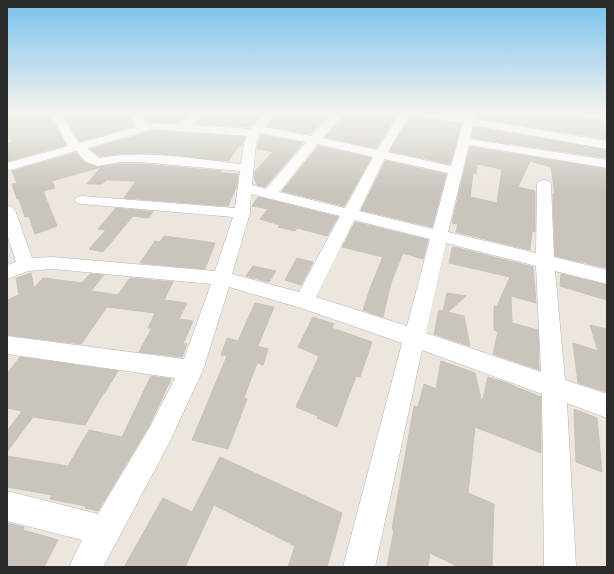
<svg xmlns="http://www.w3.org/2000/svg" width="614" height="574" font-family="'Roboto Condensed',sans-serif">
<rect width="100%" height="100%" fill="#ede6dd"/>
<g fill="#c9c4bc" stroke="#c9c2b7" fill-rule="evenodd">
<polygon points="7,113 49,113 66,145 8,161 7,144 12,143 7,129"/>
<polygon points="62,113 125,113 134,126 80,141"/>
<polygon points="139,113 192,113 178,122 148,122"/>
<polygon points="208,113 264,113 249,127 195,124"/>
<polygon points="278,113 308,113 327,117 310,134 267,126"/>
<polygon points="375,113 398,113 376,148 325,137 343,117 351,118 353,116 370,119"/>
<polygon points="411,113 418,113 424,117 461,124 450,164 390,151"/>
<polygon points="477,113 563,113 572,114 607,122 607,139 477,118"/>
<polygon points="474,127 607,150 607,158 472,138"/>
<polygon points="152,131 245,137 242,146 239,146 228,161 152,153 116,154 99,156 90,149"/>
<polygon points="261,135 303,143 265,187 257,185 254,177 255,171 273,152 257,149"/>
<polygon points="318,146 371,158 344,206 282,191"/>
<path d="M470,147L607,169V268L555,256L553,194L555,195L551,167L530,161L518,187L535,191V232L532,231L530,250L456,232L458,224L452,223ZM477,164L502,169L497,203L470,197L473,173L476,174Z"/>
<polygon points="76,153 85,163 98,167 119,164 140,164 222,171 220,173 238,174 237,185 228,206 124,198 136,181 106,180 102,184 87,184 101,167 52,181 55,188 43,191 57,226 35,234 29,216 25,217 19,199 17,199 12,184 17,183 12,171"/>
<polygon points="385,161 446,174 432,227 361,210"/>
<polygon points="258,197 338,217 327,236 297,228 295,231 278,227 280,225 260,219 268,209 252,206"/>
<polygon points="116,208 153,212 148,218 133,216 103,252 89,249 106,230 98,229"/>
<polygon points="355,222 428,240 423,259 403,253 391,283 383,317 363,310 371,286 383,257 342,247"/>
<polygon points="164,236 215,243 205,269 140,263 155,241 160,242"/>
<polygon points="454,247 533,267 536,303 511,296 512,323 538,330 539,370 493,354 498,332 494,330 494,306 497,306 510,277 449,263 452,248"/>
<polygon points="297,258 313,262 301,285 285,280"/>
<polygon points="253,266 276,271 269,282 246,276"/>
<polygon points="31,273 34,288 43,278 82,283 90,274 104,275 91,291 118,295 130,278 173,282 164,300 187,303 179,319 193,321 183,344 187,344 182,357 139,352 152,328 148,328 155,313 107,307 81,344 7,335 7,300 19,295 16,278"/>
<polygon points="561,274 607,285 607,300 560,286"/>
<polygon points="447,293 466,296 448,312 464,316 470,346 434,334 439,310 443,311"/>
<polygon points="255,303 274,307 258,346 268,349 263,365 257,363 244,398 247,399 228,449 192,440 227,356 221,355 227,338 238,341"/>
<polygon points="313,317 334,324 332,328 372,342 360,377 356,376 337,427 317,418 318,416 296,407 319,356 298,347"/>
<polygon points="590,325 607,329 607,392 578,383 573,343 598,351"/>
<polygon points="20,357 118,371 104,394 103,394 85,425 33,417 7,452 7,431 22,411 7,408 7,374"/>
<polygon points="441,361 475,373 482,403 488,377 504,382 541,397 541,453 475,427 468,493 494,504 492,567 459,567 430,553 428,567 387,567 394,530 392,529 414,406 418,407 424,384 436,389"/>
<polygon points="151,376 171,379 149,426 98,511 85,508 86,506 50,499 52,495 7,487 7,456 68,466 89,430 122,437"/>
<polygon points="574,409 597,418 602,472 576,462"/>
<polygon points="220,457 342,513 327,567 288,567 295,546 214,505 185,567 124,567 163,498 192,512"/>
<polygon points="7,523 24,527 23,530 58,540 44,567 7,567"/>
</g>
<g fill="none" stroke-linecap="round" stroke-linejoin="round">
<defs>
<g id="minor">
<path d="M50,113H60L79,143L137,127L126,113H137L147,124L152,123L178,124L195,113H207L191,125L250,129L266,113H277L264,127L311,136L333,113H344L322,138L377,150L400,113H410L388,152L451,166L463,123L424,116L419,113H443L465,117L466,113H476L475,119L607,141V149L473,125L470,139L607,160V168L469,145L448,232L536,253L537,184L539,181L544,180L549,181L551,184L554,257L607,270V284L555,271L565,380L607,394V418L567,403L576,567H544L542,394L422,350L375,567H343L402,343L301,308L229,287L203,370L168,445L103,567H69L82,540L7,521V491L98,514L150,427L175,378L7,354V336L184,359L211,284L53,269L28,271L7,279V265L16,262L7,234V205L12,207L15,210L32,258L53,257L215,271L233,217L82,204L77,203L75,200L77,197L82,196L235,208L240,171L140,162H119L98,166L86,162L76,151L7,171V163L68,146ZM152,129L247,136L244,144L241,164C195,159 145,149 99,158L87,148ZM260,133L306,142L266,189L252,185L256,144ZM317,144L373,157L345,208L279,192ZM384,159L448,173L433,229L359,211ZM251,194L340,216L299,292L232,274L250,213ZM354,220L430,239L407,326L316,297ZM446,243L536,266L541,372L426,333Z"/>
<polygon points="580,113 607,113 607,119 585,116"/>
</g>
</defs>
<use href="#minor" stroke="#b1b4bf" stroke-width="1"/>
<use href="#minor" fill="#fff" fill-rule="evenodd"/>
</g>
<linearGradient id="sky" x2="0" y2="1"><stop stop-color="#77c1ec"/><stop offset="0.59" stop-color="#f7f4f0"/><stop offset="1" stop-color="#f7f4f0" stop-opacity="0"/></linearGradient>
<rect width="614" height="193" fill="url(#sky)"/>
<rect width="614" height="574" fill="none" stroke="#2b2b2b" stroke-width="16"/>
</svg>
